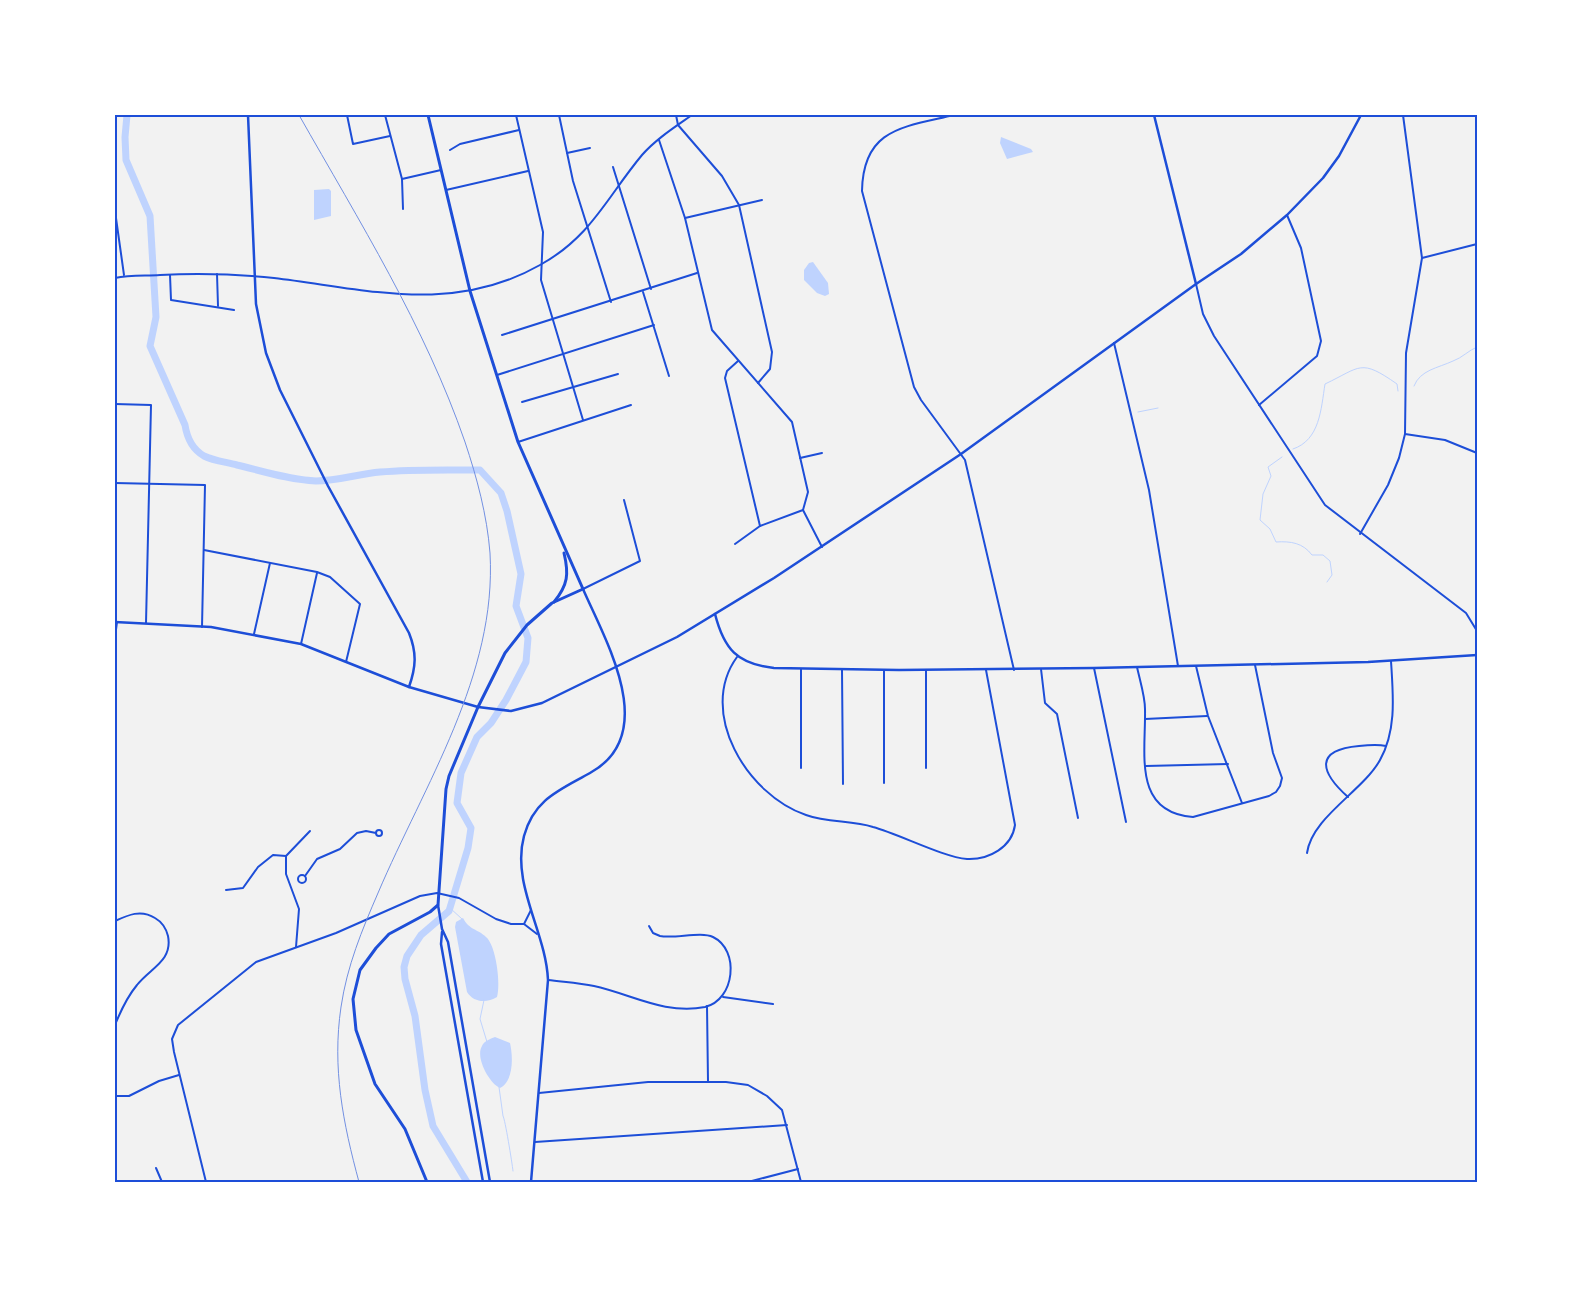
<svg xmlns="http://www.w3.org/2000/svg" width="1592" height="1297" font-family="'Fira Sans',sans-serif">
<rect width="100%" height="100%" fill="#f2f2f2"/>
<g fill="#bfd3fe">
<polygon points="1001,137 1031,149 1033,152 1007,159 1000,143"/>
<polygon points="329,189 331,191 331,216 314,220 314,190"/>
<polygon points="813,262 828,283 829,294 825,296 817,293 804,280 804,270 809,263"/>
<path d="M463,918C469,930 478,929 486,937C496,945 501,985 497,997C487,1003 474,1003 467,992L455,927L456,922Z"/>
<path d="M495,1037L510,1043C513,1056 514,1081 500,1088C489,1083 475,1057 482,1046C484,1041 490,1039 495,1037Z"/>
</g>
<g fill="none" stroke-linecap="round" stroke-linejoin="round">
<g stroke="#bfd3fe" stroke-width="1">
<path d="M1414,386C1420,370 1438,368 1453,361C1462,358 1469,350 1477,347"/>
<polyline points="1138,412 1158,408"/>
<path d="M1293,449C1320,440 1321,409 1325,384C1361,367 1360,358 1397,384L1398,391"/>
<path d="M1282,457L1268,467L1271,476L1263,494L1260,520L1270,529L1276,542C1291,541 1303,543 1312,555H1323L1330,561L1332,575L1327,582"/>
<polyline points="450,908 462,919"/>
<polyline points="484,1000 480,1019 487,1042"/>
<path d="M499,1087L503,1116C505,1119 512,1162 513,1171"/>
</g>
<path stroke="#bfd3fe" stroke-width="7" d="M127,115L125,137L126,160L150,216L156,317L150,346L185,425C187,438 192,449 204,456C214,461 226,462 237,465C262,471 290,480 316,481C338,481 358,474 380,472C413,469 447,470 480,470L501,493L507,511L521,574L516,606L528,638L526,662L506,700L491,723L477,737L461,773L457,803L471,828L468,848L449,911L421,935L407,956L404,967L405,979L415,1016L425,1090L433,1126L467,1182"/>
<g stroke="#1d4ed8" stroke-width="2">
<polyline points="347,115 353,144 390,136"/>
<polyline points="385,115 402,179 403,209"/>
<polyline points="516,115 543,232 541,280 583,420"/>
<polyline points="559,115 573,181 611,302"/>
<polyline points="676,115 678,125 722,176 739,205 772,352 770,369 758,383"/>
<path d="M954,115C904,127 863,128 862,191L914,387L921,400L965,460L1014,670"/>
<polyline points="659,140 685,218 712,330 792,422 808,492 803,510"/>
<polyline points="450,150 460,144 519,130"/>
<polyline points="567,153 590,148"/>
<polyline points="613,167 651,289"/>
<polyline points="402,179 441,170"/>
<polyline points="446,190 528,171"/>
<polyline points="115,211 124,275"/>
<polyline points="685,218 762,200"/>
<polyline points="1422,258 1477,244"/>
<polyline points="217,274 218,306"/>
<polyline points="170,275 171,300 234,310"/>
<path d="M115,278C130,275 145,276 160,275C198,273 236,274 274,278C367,289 452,315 540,265C591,237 607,197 642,155C656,139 675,127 692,115"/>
<polyline points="643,292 669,376"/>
<polyline points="502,335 697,273"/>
<polyline points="1114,343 1149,490 1178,666"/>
<polyline points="738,361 727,371 725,378 760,526"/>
<polyline points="497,375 654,325"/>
<polyline points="522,402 618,374"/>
<polyline points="115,404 151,405 146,623"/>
<polyline points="1259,405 1317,356 1321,341 1301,248 1287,215"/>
<polyline points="1405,434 1445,440 1477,453"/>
<polyline points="518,442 631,405"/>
<polyline points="800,458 822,453"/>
<polyline points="115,483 205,485 202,627"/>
<polyline points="803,510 822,547"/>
<polyline points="1360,534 1388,485 1399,458 1405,434 1406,353 1422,258 1403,115"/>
<polyline points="735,544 760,526 803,510"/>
<polyline points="204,550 317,572 330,577 360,604 346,662"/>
<polyline points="583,589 640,561 624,500"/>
<polyline points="254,634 270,563"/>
<polyline points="115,637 117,622"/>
<polyline points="301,644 317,573"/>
<path d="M737,657C697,712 747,795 806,815C828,823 852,820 873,827C899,834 943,857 967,859C989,860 1012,847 1015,825L986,670"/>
<polyline points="1196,666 1208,716 1242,803"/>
<path d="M1137,667C1140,681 1145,696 1145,709C1146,753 1132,812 1193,817L1269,796L1276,792L1280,786L1282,778L1273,753L1255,665"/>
<polyline points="1094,668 1126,822"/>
<polyline points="801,669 801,768"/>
<polyline points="1041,669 1045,703 1057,714 1078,818"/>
<polyline points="842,670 843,784"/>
<polyline points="1145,719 1207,716"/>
<polyline points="1146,766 1228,764"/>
<polyline points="926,768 926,670"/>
<polyline points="884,783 884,670"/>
<path d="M1348,797C1320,772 1314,750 1359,746C1368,745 1377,744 1386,746"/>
<circle cx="379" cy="833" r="3"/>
<path d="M1307,853C1312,817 1363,791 1380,760C1397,730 1393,694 1391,661"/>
<circle cx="302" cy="879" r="4"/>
<polyline points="305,876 317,859 340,849 357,833 366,831 376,833"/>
<polyline points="226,890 243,888 258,867 273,855 286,856"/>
<path d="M115,921C128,915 141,909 155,918C162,922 166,928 168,936C173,961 150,968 137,985C127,997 121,1010 115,1025"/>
<polyline points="296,947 299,909 286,874 286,856 310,831"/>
<path d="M548,980C563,982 579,983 594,986C631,994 665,1015 705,1007C735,1000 740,950 713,937C701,931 675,939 660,936L653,933L649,926"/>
<polyline points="723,997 773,1004"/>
<polyline points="707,1006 708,1081"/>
<polyline points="115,1096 129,1096 159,1081 179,1075"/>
<polyline points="535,1142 787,1125"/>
<polyline points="156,1168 162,1182"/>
<polyline points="748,1182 798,1169"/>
</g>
<g stroke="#1d4ed8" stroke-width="2">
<polyline points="1196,284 1203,314 1214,336 1325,505 1466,613 1477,631"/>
<polyline points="524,924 531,910"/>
<polyline points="539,1093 648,1082 726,1082 748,1085 767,1096 782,1110 801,1182"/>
<polyline points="206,1182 174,1052 172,1039 178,1025 256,962 336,933 420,896 437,893 459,898 496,919 511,924 524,924 537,934"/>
</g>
<g stroke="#1d4ed8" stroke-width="2.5">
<path d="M248,115L256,304L266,353L280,390L328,486L409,633C417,653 416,667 409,687"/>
<polyline points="1154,115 1196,284"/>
<path d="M715,614C724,649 737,664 774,668L899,670L1094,668L1368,662L1477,655"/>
<polyline points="438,905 442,929 448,942 490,1182"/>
<polyline points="442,932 441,944 483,1182"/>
<path d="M531,1182L548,980C546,932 511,884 524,836C534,799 560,790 590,773C661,734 605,640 583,589"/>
</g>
<polyline stroke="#1d4ed8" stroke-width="2.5" points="115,622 211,627 301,644 409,687 478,707 511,711 542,703 677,637 774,578 961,454 1196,284 1241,254 1287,215 1323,178 1339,156 1361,115"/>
<g stroke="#1d4ed8" stroke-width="3">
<path d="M554,602C568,585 569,574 564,553"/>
<polyline points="427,1182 405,1129 375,1084 356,1030 353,999 360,970 376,948 389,934 430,912 438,905 446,789 449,776 478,707 505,653 527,625 552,603 583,589 518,442 470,291 428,115"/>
</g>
<path stroke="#7290e2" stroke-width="1" d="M299,115C359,221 425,326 465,442C477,478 487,515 490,553C497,675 424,785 378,893C362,930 347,966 341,1007C332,1068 343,1123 359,1182"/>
</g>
<rect width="1592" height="1297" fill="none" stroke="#ffffff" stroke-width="232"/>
<rect x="116" y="116" width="1360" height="1065" fill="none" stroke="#1d4ed8" stroke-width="2"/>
</svg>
